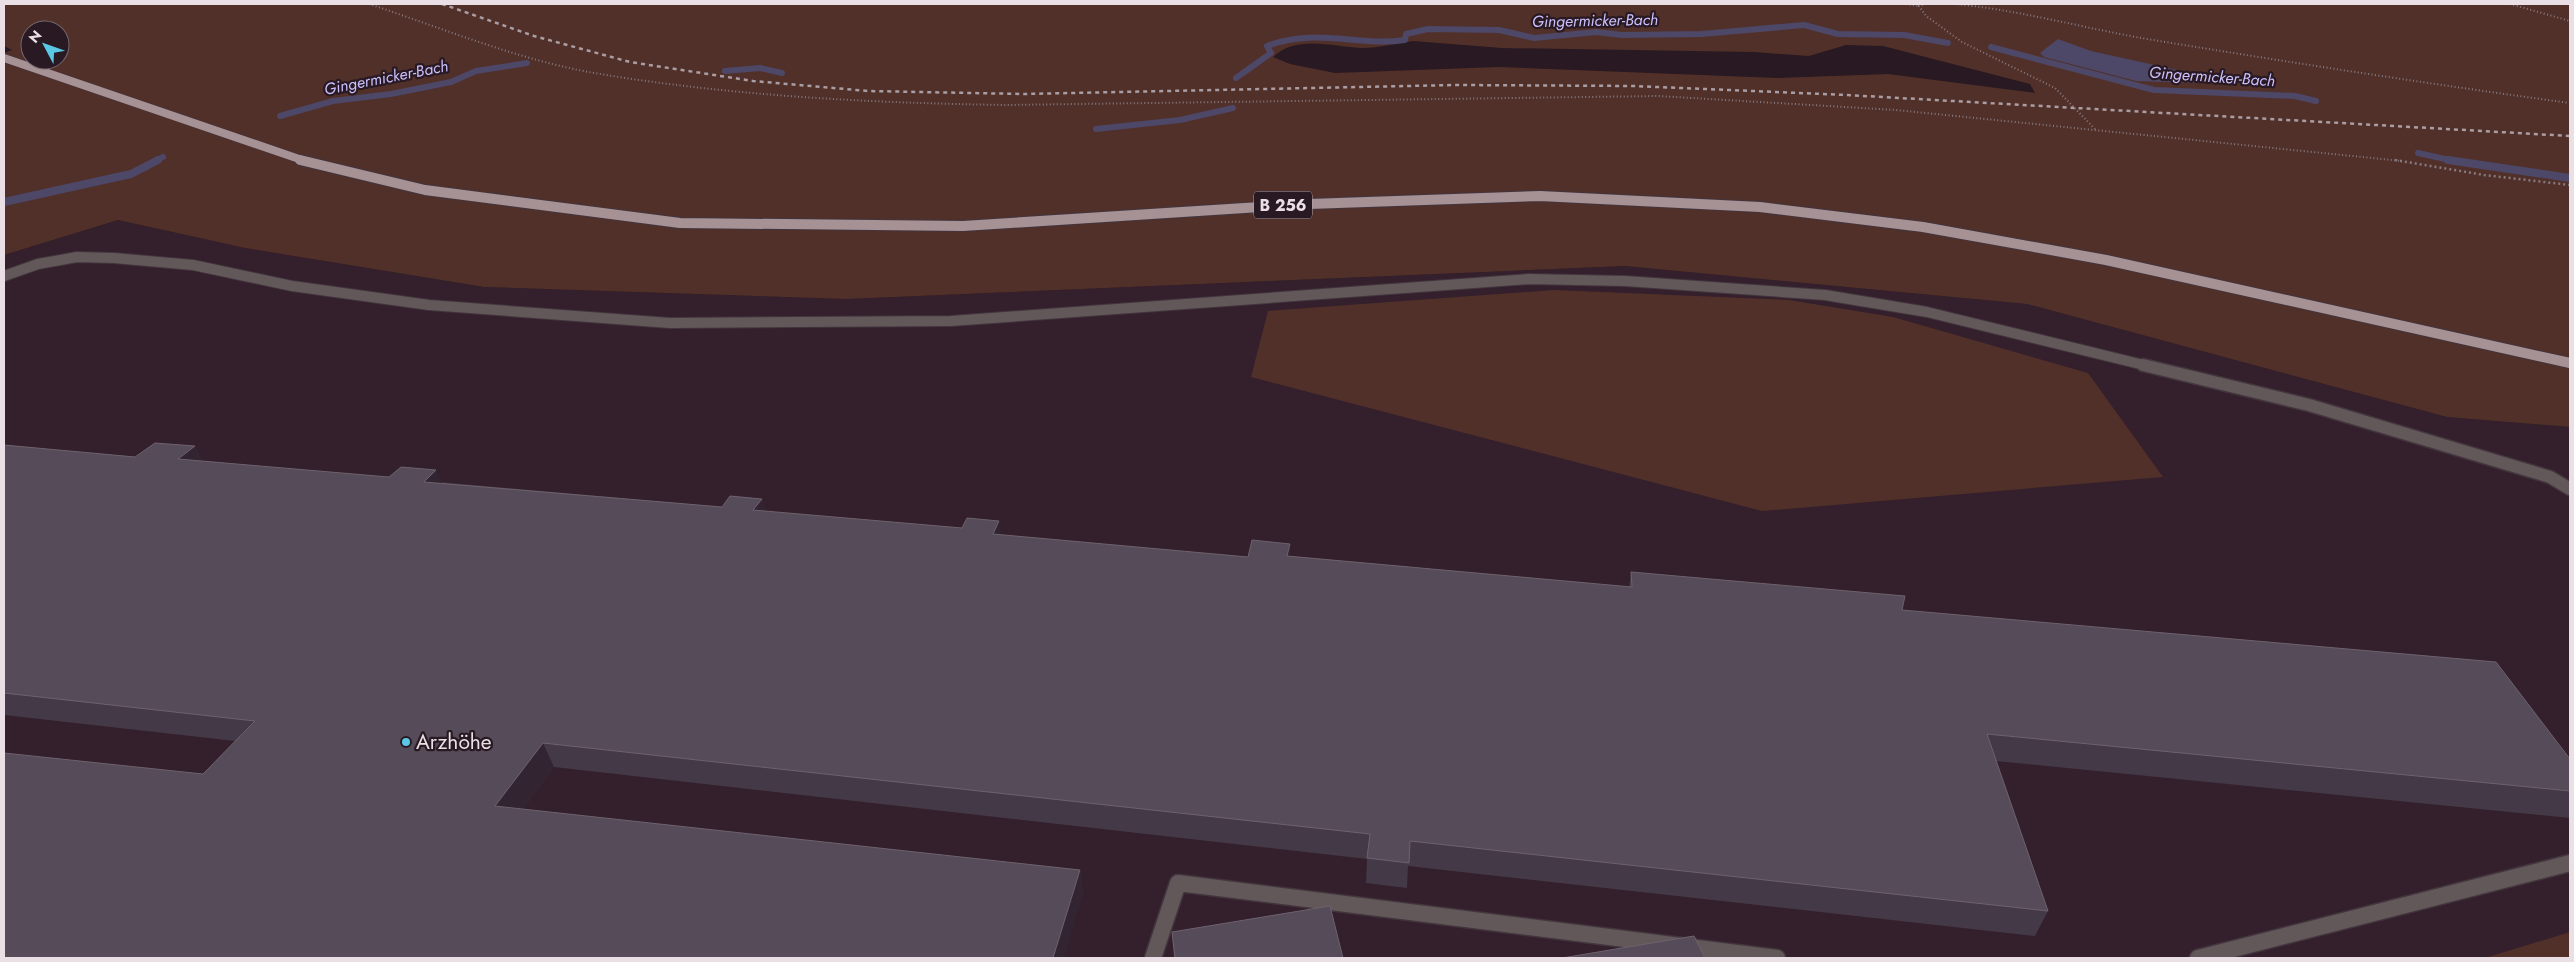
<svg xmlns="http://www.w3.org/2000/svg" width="2574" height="962" font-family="Jost,sans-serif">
<rect width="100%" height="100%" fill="#281922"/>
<polygon fill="#341f2c" points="118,220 245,248 484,287 847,299 1625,266 2027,304 2447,417 2570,427 2570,958 4,958 4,255"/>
<g fill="#513029" fill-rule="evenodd">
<path d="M4,4H2570V427L2447,417L2027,304L1625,266L847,299L484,287L245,248L118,220L4,255V53L12,50L4,46ZM30,30H60V60H30ZM1413,41L1502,48L1754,52L1809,56L1846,45L1883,46L2030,84L2035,93L1888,74L1777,78L1498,67L1335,73L1290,64L1273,57C1297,34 1333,47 1363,48C1379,48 1397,43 1413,41Z"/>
<polygon points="1554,290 1789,300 1893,317 2088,373 2163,477 1762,511 1251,377 1268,311"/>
<polygon points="2570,932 2570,958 2485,958"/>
</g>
<polygon fill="#4d4768" points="2058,39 2091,51 2200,75 2206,79 2198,83 2136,81 2044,57 2040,53"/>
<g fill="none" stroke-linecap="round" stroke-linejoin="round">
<g stroke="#4d4768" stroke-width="6">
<polyline points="1991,47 2154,90 2295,96 2316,101"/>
<polyline points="725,71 760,68 782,73"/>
<path d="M1236,78L1271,53L1267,46C1316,27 1358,47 1405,40L1406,34L1428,29L1499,30L1534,38L1596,32L1622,35L1702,34L1804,25L1838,34L1904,35L1948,43"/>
<polyline points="280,116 333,101 391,94 451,82 476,71 527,63"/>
<polyline points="1096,129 1180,120 1233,108"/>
<polyline points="2418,153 2454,161"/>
<polyline points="156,161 163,157"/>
</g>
<g stroke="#4d4768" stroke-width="8">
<polyline points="2448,160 2570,178"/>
<polyline points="4,202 131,174 158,160"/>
</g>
<defs>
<polyline id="lane-far2" points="4,276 38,264 77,257 114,258 193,265 292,286 429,305 670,323 951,321 1529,279 1625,281 1825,295 1927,312 2148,366"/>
<polyline id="lane-far1" points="2143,365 2309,405 2550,477 2570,489"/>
<g id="lane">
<polyline points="1153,958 1178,883 1777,958"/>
<polyline points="2198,958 2570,863"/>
</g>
<polyline id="primary-far1" points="4,58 305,161"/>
<polyline id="primary" points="300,160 425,190 680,223 963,226 1309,204 1540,196 1760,207 1923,227 2106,260 2570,363"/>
</defs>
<use href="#lane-far2" stroke="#43353d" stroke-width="12"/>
<use href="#lane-far1" stroke="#43353d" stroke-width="15"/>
<use href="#lane" stroke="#43353d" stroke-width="19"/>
<use href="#primary-far1" stroke="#43353d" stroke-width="9"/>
<use href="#primary" stroke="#43353d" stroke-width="12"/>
<g stroke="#877a81" stroke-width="2" stroke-dasharray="1 2.5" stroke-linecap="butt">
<path d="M369,4C445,29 521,61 600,74C734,96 871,103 1006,105L1658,96L1896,110L2402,161"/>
<polyline points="1906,4 1919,6"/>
<polyline points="1926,4 1919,6 1926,16 1962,42 2055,88 2095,129"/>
<path d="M1954,4C2020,10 2083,28 2147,39C2288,62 2429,84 2570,103"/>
<polyline points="2510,4 2570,21"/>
</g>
<polyline stroke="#877a81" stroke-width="2.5" stroke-dasharray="2 3" stroke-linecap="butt" points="2395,160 2484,175 2570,185"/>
<use href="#lane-far2" stroke="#625859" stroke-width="10"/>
<use href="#lane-far1" stroke="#625859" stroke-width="12"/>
<use href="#lane" stroke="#625859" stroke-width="16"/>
<use href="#primary-far1" stroke="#a69195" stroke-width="8"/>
<use href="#primary" stroke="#a69195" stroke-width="10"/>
<polyline stroke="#aa9da4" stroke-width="2.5" stroke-dasharray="4 4" stroke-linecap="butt" points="442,4 534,36 630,62 753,81 868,91 1023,94 1457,85 1634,86 1847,95 2570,136"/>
</g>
<g fill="#443947">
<polygon points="4,445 135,457 204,461 722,507 762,499 765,511 1001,535 1248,557 1290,556 1629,587 1631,572 1902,610 2570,759 2570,818 1996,761 2048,911 2035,936 1408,866 1407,888 1366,883 1367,859 554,767 523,809 1080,870 1083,894 203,774 235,741 4,715"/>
<polygon points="1172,932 1343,958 1174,958"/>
</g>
<g fill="#322531">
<polygon points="195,446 208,469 178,459"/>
<polygon points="436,470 446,492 424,482"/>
<polygon points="762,499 768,522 753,510"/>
<polygon points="999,521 1003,544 993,534"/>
<polygon points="1290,544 1290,567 1287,556"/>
<polygon points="543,743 554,767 507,831 495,806"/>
<polygon points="1080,870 1083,894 1064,958 1053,958"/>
</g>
<g fill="#564b58" stroke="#6d626e">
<polygon points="155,443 195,446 178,459 389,477 401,467 436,470 424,482 722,507 730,496 762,499 753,510 962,528 967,518 999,521 993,534 1248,557 1252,540 1290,544 1287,556 1632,587 1631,572 1905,596 1902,610 2496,662 2570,759 2570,791 1987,734 2048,911 1410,841 1409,863 1367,858 1370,834 543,743 495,806 1080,870 1053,958 4,958 4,753 203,774 255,721 4,693 4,445 135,457"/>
<polygon points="1330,906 1343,958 1175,958 1172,932"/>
<polygon points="1694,936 1705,958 1562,958"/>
</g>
<circle fill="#59c8e4" stroke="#281922" stroke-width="2" cx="406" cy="742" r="5"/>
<g text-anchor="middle" stroke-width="4.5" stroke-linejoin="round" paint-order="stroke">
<g font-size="16" font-style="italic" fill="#cac0fd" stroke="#281922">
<text transform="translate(1595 20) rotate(-1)" y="6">Gingermicker-Bach</text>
<text transform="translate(2212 76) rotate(4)" y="6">Gingermicker-Bach</text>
<text transform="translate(386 77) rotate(-11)" y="6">Gingermicker-Bach</text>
</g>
<rect fill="#281922" stroke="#b0a4aa" stroke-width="1" x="1254" y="191.5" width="58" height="27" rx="4"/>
<g font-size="16" font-weight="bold" fill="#eadfe5">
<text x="1283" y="211">B 256</text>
</g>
<g font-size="21" fill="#eadfe5" stroke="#281922" text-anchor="start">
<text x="416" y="749">Arzhöhe</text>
</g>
</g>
<rect width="2574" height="962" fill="none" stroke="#eadfe5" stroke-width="10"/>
<g transform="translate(45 45) rotate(311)"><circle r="24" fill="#281922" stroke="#766870"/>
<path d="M0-4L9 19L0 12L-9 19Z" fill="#59c8e4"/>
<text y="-8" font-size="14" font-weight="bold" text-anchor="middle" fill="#eadfe5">N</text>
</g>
</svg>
